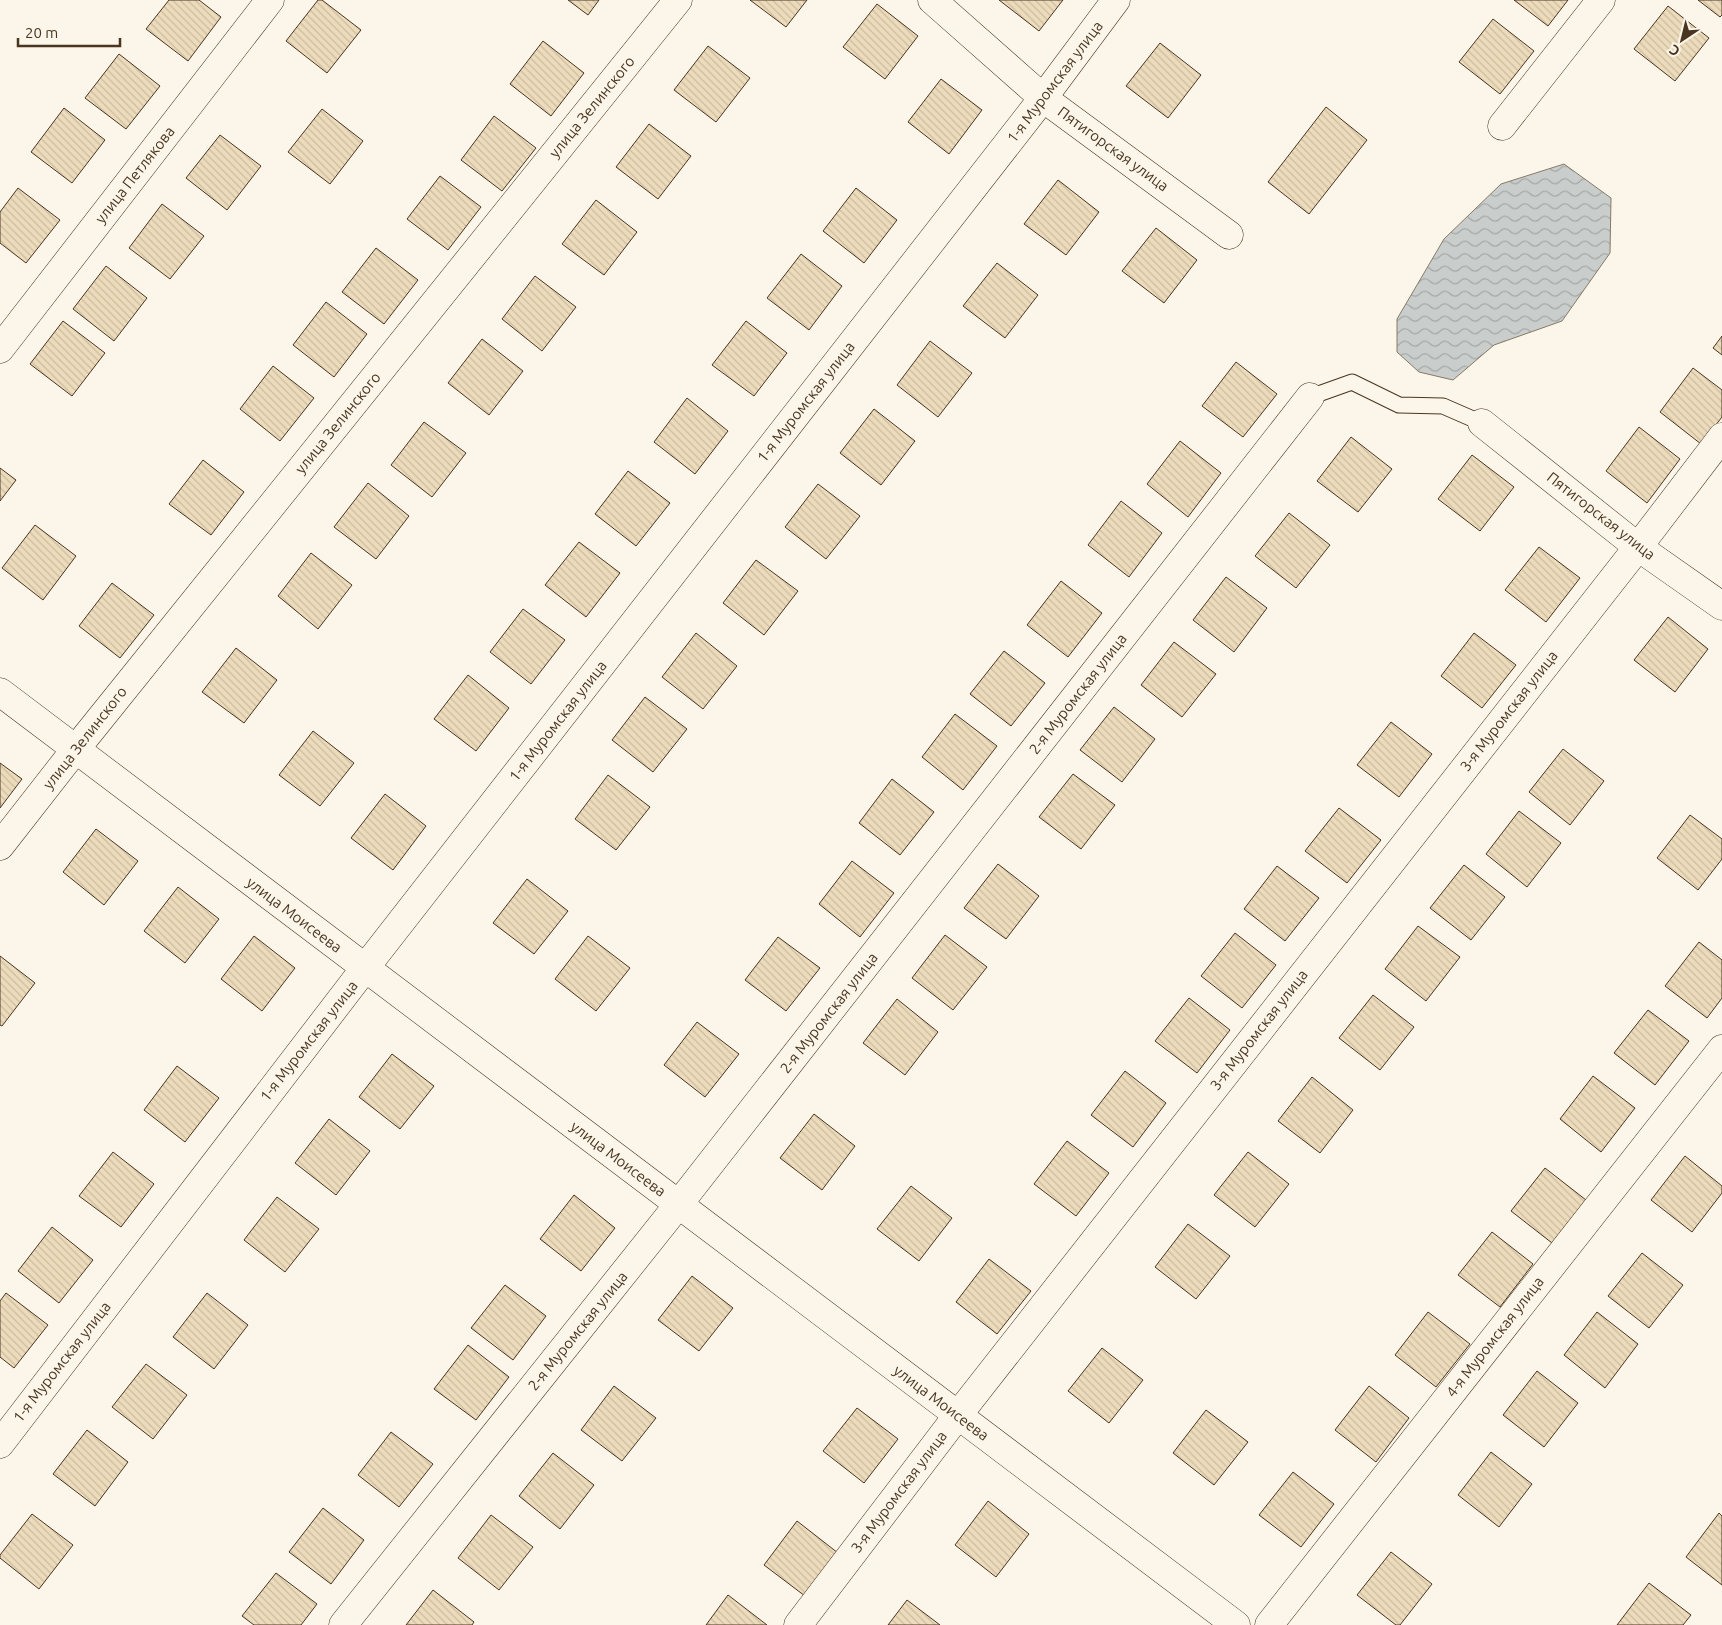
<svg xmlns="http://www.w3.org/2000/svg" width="1722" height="1625" font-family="Ubuntu,sans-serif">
<defs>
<pattern id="water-waves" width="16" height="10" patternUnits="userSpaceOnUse" patternTransform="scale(1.25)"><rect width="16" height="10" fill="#c9cecd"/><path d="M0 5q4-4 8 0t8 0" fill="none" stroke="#a5a8a6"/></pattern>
<pattern id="building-back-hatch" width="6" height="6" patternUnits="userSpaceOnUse" patternTransform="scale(1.25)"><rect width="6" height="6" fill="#ecdcbc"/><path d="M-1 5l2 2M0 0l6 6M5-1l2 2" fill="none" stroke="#ccbda1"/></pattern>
</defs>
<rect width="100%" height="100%" fill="#fbf6e9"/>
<polygon fill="url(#water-waves)" stroke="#887966" points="1564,164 1611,198 1610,253 1562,321 1494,345 1453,380 1419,372 1397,352 1397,319 1444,239 1501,184"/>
<g fill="url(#building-back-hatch)" stroke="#4a3520">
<polygon points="169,0 199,0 221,17 188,61 146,29"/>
<polygon points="318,0 322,0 361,30 327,73 286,41"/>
<polygon points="568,0 599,0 588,15"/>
<polygon points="750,0 807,0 786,27"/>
<polygon points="999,0 1063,0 1039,31"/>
<polygon points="1514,0 1568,0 1548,26"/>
<polygon points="1698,0 1722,0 1722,15 1720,17"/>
<polygon points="877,4 918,36 885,79 843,47"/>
<polygon points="1668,6 1709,38 1675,81 1634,49"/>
<polygon points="1493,19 1534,51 1500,94 1459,62"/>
<polygon points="543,41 584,73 551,116 510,84"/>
<polygon points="1160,43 1201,75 1168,118 1126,86"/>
<polygon points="708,46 750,78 716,122 674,90"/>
<polygon points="119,54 160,86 126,129 85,98"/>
<polygon points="941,79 982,110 949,154 908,122"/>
<polygon points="1326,107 1367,140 1309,214 1268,182"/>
<polygon points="64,108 105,140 72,183 31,152"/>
<polygon points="322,109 363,141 330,184 288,152"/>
<polygon points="494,116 536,148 502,191 461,160"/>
<polygon points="649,124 691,156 658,199 616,167"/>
<polygon points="220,135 261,166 227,210 186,178"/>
<polygon points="440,176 481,207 448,250 407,219"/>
<polygon points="1058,180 1099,212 1066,255 1024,224"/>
<polygon points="18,188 60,220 26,263 0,243 0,212"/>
<polygon points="856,188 897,220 864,263 823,231"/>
<polygon points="596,200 637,232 604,275 562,244"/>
<polygon points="162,204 204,236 170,279 129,248"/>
<polygon points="1156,228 1197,260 1164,303 1122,271"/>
<polygon points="376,248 418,280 384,324 342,292"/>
<polygon points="801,254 842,286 809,330 767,298"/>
<polygon points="997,263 1038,295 1005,338 963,306"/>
<polygon points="106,266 147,298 114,341 73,309"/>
<polygon points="535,276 576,307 542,351 502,319"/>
<polygon points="326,302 367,334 334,377 293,345"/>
<polygon points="63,321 105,353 72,396 30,364"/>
<polygon points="746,321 787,353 754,396 712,365"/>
<polygon points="1722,336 1722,355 1713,348"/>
<polygon points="482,339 523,371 489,415 448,383"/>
<polygon points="930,341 972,373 938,417 897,385"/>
<polygon points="1236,362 1277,394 1243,437 1202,406"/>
<polygon points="273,366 314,398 280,441 240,409"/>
<polygon points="1693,368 1722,390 1722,417 1701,444 1660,412"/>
<polygon points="687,398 728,431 695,474 654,442"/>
<polygon points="874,409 915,441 881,485 840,453"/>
<polygon points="424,422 466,453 432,497 391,465"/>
<polygon points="1639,427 1680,459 1647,503 1606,471"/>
<polygon points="1351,437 1392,469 1358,512 1317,481"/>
<polygon points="1180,441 1221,473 1188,517 1147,484"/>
<polygon points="1472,455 1514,487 1480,531 1438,499"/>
<polygon points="203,460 244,492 211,535 169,504"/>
<polygon points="0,468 16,480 0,501"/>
<polygon points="628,471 670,503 636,546 595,514"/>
<polygon points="368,483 409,516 376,559 334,527"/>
<polygon points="818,484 860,516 826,559 785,527"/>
<polygon points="1121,501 1162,533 1129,577 1088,545"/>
<polygon points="1289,513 1330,545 1296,588 1255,556"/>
<polygon points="35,525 76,556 43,600 2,568"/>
<polygon points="579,542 620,573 586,617 545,585"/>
<polygon points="1539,547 1580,578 1546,622 1505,590"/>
<polygon points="311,553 352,585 318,629 278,596"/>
<polygon points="756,560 798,591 764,635 723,603"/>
<polygon points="1226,577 1267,608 1234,652 1193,620"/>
<polygon points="1061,581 1102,613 1068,657 1027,625"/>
<polygon points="112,583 154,615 120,658 79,626"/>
<polygon points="523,609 565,640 531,684 490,652"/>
<polygon points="1668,617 1708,649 1675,692 1634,660"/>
<polygon points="696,633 737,666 703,709 662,677"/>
<polygon points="1474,633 1516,665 1482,708 1441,676"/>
<polygon points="1174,642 1216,674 1182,717 1141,685"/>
<polygon points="236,648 277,680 244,723 202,692"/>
<polygon points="1004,651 1045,683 1011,726 970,694"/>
<polygon points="468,675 509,708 476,751 434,719"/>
<polygon points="645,697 687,729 653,772 612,740"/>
<polygon points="1114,707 1155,739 1122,782 1080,750"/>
<polygon points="955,714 997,746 963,790 922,757"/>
<polygon points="1391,722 1432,754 1399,797 1357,765"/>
<polygon points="313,731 354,763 320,806 279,775"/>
<polygon points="1563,749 1604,781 1570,825 1529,792"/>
<polygon points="0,763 22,779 0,808"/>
<polygon points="1073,774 1115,805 1081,849 1039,817"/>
<polygon points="608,775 650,807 616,850 575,819"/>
<polygon points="892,779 934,812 900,855 859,823"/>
<polygon points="385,794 426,826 393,870 351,838"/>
<polygon points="1339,808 1381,840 1347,883 1305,851"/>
<polygon points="1519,811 1561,843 1527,887 1486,854"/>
<polygon points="1690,815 1722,839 1722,859 1698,890 1657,858"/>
<polygon points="96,829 138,861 104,905 63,872"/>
<polygon points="852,861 894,893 860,937 819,904"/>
<polygon points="998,864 1039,896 1006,939 964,908"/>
<polygon points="1464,865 1505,897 1471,940 1430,908"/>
<polygon points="1277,866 1319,898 1285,941 1244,909"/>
<polygon points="527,879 568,911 534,954 493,923"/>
<polygon points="178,887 219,919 185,963 144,931"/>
<polygon points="1418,926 1460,957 1426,1001 1385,969"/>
<polygon points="1235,933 1276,965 1242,1008 1201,976"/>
<polygon points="945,935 987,967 953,1010 912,978"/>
<polygon points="254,936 295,968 262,1011 221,979"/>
<polygon points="588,936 630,968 596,1011 555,979"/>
<polygon points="778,937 820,968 786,1011 745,980"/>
<polygon points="1699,942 1722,960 1722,998 1707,1018 1665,986"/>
<polygon points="0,956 35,983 2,1026 0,1025"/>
<polygon points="1373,995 1414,1027 1380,1070 1339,1038"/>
<polygon points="1189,998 1230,1030 1197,1073 1155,1041"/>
<polygon points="897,999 938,1032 905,1075 863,1043"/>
<polygon points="1648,1010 1689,1041 1655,1085 1614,1053"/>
<polygon points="697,1022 739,1054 705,1097 664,1065"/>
<polygon points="392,1054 434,1086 400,1129 359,1097"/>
<polygon points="177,1066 219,1098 185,1142 144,1110"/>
<polygon points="1125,1071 1166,1103 1133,1147 1091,1115"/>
<polygon points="1593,1076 1635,1108 1601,1152 1560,1119"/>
<polygon points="1312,1077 1353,1110 1320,1153 1278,1121"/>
<polygon points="814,1114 855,1146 822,1190 780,1158"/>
<polygon points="329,1119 370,1151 336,1195 295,1163"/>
<polygon points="1067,1141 1109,1173 1076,1216 1034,1184"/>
<polygon points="113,1152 154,1184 121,1227 79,1196"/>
<polygon points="1248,1152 1289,1184 1255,1227 1214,1195"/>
<polygon points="1685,1156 1722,1186 1722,1193 1692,1232 1651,1200"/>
<polygon points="1545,1168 1586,1200 1552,1243 1511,1211"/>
<polygon points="911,1186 952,1218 919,1261 877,1229"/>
<polygon points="574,1195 615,1228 581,1271 540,1239"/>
<polygon points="277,1197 319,1229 285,1272 244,1240"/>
<polygon points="1188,1224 1230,1256 1196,1299 1155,1267"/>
<polygon points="52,1227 93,1260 59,1303 18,1271"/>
<polygon points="1492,1232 1533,1264 1500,1307 1458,1275"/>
<polygon points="1642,1253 1683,1285 1649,1328 1608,1296"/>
<polygon points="989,1259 1031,1291 997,1334 956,1302"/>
<polygon points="692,1276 733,1308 699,1351 658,1320"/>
<polygon points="505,1285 546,1316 513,1360 471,1328"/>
<polygon points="6,1293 48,1325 14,1368 0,1357 0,1301"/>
<polygon points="207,1293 248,1325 214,1369 173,1337"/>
<polygon points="1428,1312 1470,1344 1436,1387 1395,1355"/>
<polygon points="1597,1312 1638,1344 1605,1388 1564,1355"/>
<polygon points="468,1345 509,1377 476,1420 434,1389"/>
<polygon points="1102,1348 1143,1380 1109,1423 1068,1391"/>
<polygon points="146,1364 187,1395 153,1439 112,1407"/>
<polygon points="1537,1371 1578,1403 1544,1447 1503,1415"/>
<polygon points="614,1386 656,1418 622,1461 581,1430"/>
<polygon points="1369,1386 1409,1418 1376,1462 1335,1430"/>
<polygon points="857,1408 898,1439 864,1483 823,1451"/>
<polygon points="1206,1410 1248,1442 1214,1485 1173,1453"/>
<polygon points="87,1430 128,1462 95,1506 53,1474"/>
<polygon points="391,1432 433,1464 399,1507 358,1475"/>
<polygon points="1491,1452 1532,1484 1499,1527 1458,1495"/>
<polygon points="553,1453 594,1485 560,1529 519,1496"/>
<polygon points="1293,1472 1334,1504 1301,1547 1259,1515"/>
<polygon points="988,1501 1029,1534 996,1577 955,1545"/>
<polygon points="323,1508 364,1540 331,1584 289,1552"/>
<polygon points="1719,1513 1722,1516 1722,1585 1686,1557"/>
<polygon points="32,1514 73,1545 39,1589 0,1558 0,1555"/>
<polygon points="491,1515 533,1547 499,1590 458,1558"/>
<polygon points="797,1521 838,1553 805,1596 764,1565"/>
<polygon points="1391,1552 1432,1584 1400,1625 1396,1625 1357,1595"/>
<polygon points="276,1573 317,1604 301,1625 254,1625 242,1616"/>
<polygon points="1649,1583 1691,1615 1683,1625 1617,1625"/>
<polygon points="433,1590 474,1622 472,1625 406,1625"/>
<polygon points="728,1595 767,1625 706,1625"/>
<polygon points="907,1600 940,1625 888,1625"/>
</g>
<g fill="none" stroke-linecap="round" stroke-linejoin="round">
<defs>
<polyline id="service" points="1310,397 1352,382 1399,405 1443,406 1482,423"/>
<g id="minor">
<polyline points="932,0 1043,98 1229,235"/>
<polyline points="1502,126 1601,0"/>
<polyline points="0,349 270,0"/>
<polyline points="1482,423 1638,547 1722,606"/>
<polyline points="0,846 75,750 678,0"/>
<polyline points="0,1444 365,968 1043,98 1116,0"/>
<polyline points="343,1625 678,1205 1310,397"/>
<polyline points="798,1625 958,1415 1638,547 1722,437"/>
<polyline points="1269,1625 1722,1049"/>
</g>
<polyline id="tertiary" points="0,692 1236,1625"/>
</defs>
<use href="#service" stroke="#4a3520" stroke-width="17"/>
<use href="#minor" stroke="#4a3520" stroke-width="29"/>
<use href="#tertiary" stroke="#4a3520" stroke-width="29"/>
<use href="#service" stroke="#fbf6e9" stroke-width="15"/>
<use href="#minor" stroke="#fbf6e9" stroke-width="28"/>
<use href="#tertiary" stroke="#fbf6e9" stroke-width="28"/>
</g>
<g text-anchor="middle" stroke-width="4" stroke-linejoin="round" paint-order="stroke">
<g font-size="15" fill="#4a3520" stroke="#fbf6e9">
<text transform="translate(1055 82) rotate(-53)" y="5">1-я Муромская улица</text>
<text transform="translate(592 107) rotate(-51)" y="5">улица Зелинского</text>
<text transform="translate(1113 149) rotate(36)" y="5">Пятигорская улица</text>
<text transform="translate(135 175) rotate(-52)" y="5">улица Петлякова</text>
<text transform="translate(806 402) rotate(-52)" y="5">1-я Муромская улица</text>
<text transform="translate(338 423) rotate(-51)" y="5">улица Зелинского</text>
<text transform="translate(1601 516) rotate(38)" y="5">Пятигорская улица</text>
<text transform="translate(1078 694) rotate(-52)" y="5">2-я Муромская улица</text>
<text transform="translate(1509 711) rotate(-52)" y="5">3-я Муромская улица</text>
<text transform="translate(558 721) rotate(-52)" y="5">1-я Муромская улица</text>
<text transform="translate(85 738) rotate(-52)" y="5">улица Зелинского</text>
<text transform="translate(294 915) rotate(37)" y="5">улица Моисеева</text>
<text transform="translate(829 1013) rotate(-52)" y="5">2-я Муромская улица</text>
<text transform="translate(1259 1030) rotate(-52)" y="5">3-я Муромская улица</text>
<text transform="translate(309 1041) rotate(-52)" y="5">1-я Муромская улица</text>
<text transform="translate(618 1159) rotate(37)" y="5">улица Моисеева</text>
<text transform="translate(578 1331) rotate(-51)" y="5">2-я Муромская улица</text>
<text transform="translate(1495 1337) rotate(-52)" y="5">4-я Муромская улица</text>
<text transform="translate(62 1362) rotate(-52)" y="5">1-я Муромская улица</text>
<text transform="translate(941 1403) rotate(37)" y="5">улица Моисеева</text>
<text transform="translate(899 1492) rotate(-53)" y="5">3-я Муромская улица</text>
</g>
</g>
<g transform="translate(1682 40) rotate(215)" stroke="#fbf6e9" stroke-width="4" paint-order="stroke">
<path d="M0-4L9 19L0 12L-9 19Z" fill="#4a3520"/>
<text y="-8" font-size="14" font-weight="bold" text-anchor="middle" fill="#4a3520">С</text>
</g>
<path d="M18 38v8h102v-8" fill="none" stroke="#4a3520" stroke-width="2.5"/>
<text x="25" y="38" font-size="15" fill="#4a3520" stroke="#fbf6e9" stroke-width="4" paint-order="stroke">20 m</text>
</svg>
